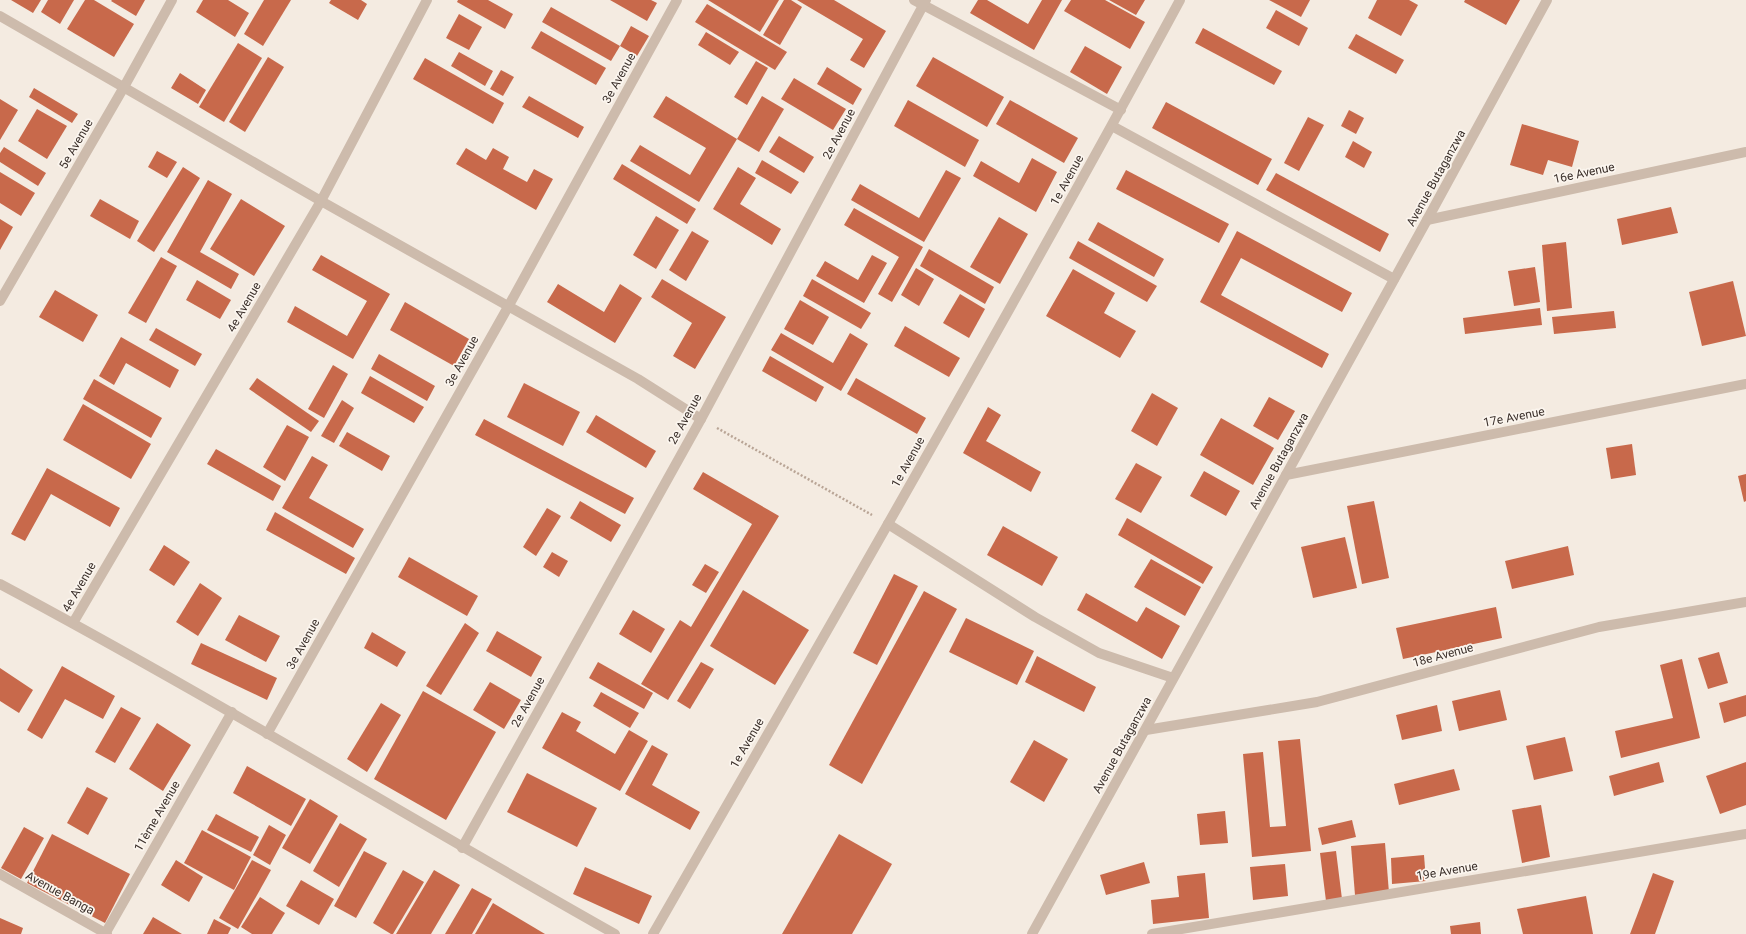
<svg xmlns="http://www.w3.org/2000/svg" width="1746" height="934" font-family="Roboto,sans-serif">
<rect width="100%" height="100%" fill="#f4ebe1"/>
<g fill="#c8694b">
<polygon points="11,0 41,0 33,13"/>
<polygon points="48,0 74,0 60,24 41,12"/>
<polygon points="85,0 94,0 134,24 114,57 67,29"/>
<polygon points="112,0 145,0 136,16 111,1"/>
<polygon points="203,0 228,0 249,13 235,37 196,12"/>
<polygon points="264,0 291,0 263,46 244,34"/>
<polygon points="331,0 361,0 367,4 358,20 329,3"/>
<polygon points="458,0 488,0 513,14 505,29 457,2"/>
<polygon points="610,0 651,0 657,3 647,21"/>
<polygon points="708,0 779,0 760,32"/>
<polygon points="784,0 791,0 802,7 780,45 763,35"/>
<polygon points="797,0 834,0 886,31 864,68 850,60 863,39"/>
<polygon points="978,0 987,0 1028,24 1042,0 1062,0 1034,50 970,13"/>
<polygon points="1071,0 1105,0 1145,22 1130,49 1064,11"/>
<polygon points="1109,0 1145,0 1136,15"/>
<polygon points="1269,0 1310,0 1301,17"/>
<polygon points="1377,0 1409,0 1418,5 1401,36 1368,18"/>
<polygon points="1465,0 1520,0 1506,25 1464,2"/>
<polygon points="707,4 787,52 775,70 695,22"/>
<polygon points="551,7 620,46 611,61 542,22"/>
<polygon points="1276,10 1308,28 1299,46 1266,28"/>
<polygon points="459,14 482,27 469,50 446,38"/>
<polygon points="631,26 649,36 637,56 620,46"/>
<polygon points="1203,28 1282,71 1274,85 1195,43"/>
<polygon points="541,31 606,68 596,85 531,48"/>
<polygon points="706,32 739,52 730,65 698,45"/>
<polygon points="1356,34 1404,60 1396,74 1348,48"/>
<polygon points="238,43 262,58 224,122 199,107"/>
<polygon points="1085,46 1122,67 1107,94 1070,72"/>
<polygon points="459,52 493,71 485,86 451,66"/>
<polygon points="268,57 284,67 245,132 229,122"/>
<polygon points="933,57 1004,97 987,127 916,86"/>
<polygon points="425,58 504,103 493,124 413,79"/>
<polygon points="756,61 768,68 747,105 734,97"/>
<polygon points="827,67 862,89 853,105 817,84"/>
<polygon points="501,70 514,77 503,96 490,89"/>
<polygon points="180,73 206,90 198,104 171,88"/>
<polygon points="794,78 846,109 833,130 781,99"/>
<polygon points="34,88 78,114 72,123 29,97"/>
<polygon points="529,96 584,127 578,138 522,107"/>
<polygon points="666,96 737,139 699,202 630,161 640,145 690,175 706,148 653,117"/>
<polygon points="762,96 784,109 759,152 737,139"/>
<polygon points="0,99 18,110 0,140"/>
<polygon points="908,100 979,140 965,167 894,126"/>
<polygon points="1010,100 1078,138 1064,163 996,124"/>
<polygon points="1166,102 1272,159 1258,185 1152,128"/>
<polygon points="37,109 67,126 47,159 18,141"/>
<polygon points="1349,110 1364,118 1356,134 1341,126"/>
<polygon points="1308,117 1324,125 1299,171 1284,163"/>
<polygon points="1522,124 1579,141 1572,167 1548,160 1543,175 1510,165"/>
<polygon points="779,136 814,157 804,173 769,152"/>
<polygon points="1353,141 1372,152 1364,168 1345,157"/>
<polygon points="4,147 46,173 38,186 0,162 0,153"/>
<polygon points="466,148 486,160 493,148 509,157 503,169 527,182 534,169 553,179 536,210 456,164"/>
<polygon points="157,151 177,162 167,178 148,167"/>
<polygon points="1032,158 1057,172 1036,212 973,176 981,161 1019,183"/>
<polygon points="762,160 799,182 791,194 755,173"/>
<polygon points="622,164 696,209 687,224 613,179"/>
<polygon points="183,167 200,178 154,252 137,241"/>
<polygon points="738,167 756,178 740,204 781,229 772,245 713,209"/>
<polygon points="946,170 961,178 924,242 851,200 860,184 919,218"/>
<polygon points="1126,170 1229,224 1219,243 1116,189"/>
<polygon points="0,172 35,193 21,216 0,203"/>
<polygon points="1276,173 1389,234 1380,252 1266,190"/>
<polygon points="208,180 232,194 200,252 239,274 231,289 167,252"/>
<polygon points="100,199 139,221 130,239 90,216"/>
<polygon points="241,199 285,226 254,276 210,249"/>
<polygon points="1671,207 1678,233 1622,245 1617,219"/>
<polygon points="854,208 923,247 892,302 878,294 899,257 844,225"/>
<polygon points="656,216 679,230 656,269 633,255"/>
<polygon points="999,217 1028,234 1000,284 970,267"/>
<polygon points="0,219 13,227 0,250"/>
<polygon points="1098,222 1164,259 1154,277 1088,240"/>
<polygon points="692,231 709,241 686,281 669,270"/>
<polygon points="1237,231 1352,293 1342,312 1241,258 1221,295 1329,354 1322,368 1200,302"/>
<polygon points="1078,241 1157,286 1147,302 1069,258"/>
<polygon points="1566,242 1572,308 1547,311 1542,245"/>
<polygon points="929,249 994,287 985,304 920,266"/>
<polygon points="321,255 390,294 353,359 287,322 295,306 347,336 367,301 312,270"/>
<polygon points="872,255 887,263 864,303 816,276 825,261 858,280"/>
<polygon points="161,257 177,266 146,323 128,313"/>
<polygon points="1535,267 1540,302 1514,306 1508,271"/>
<polygon points="916,268 934,279 919,306 901,295"/>
<polygon points="1073,269 1115,293 1104,313 1136,331 1120,358 1046,316"/>
<polygon points="662,279 726,317 695,369 673,356 692,323 651,297"/>
<polygon points="812,279 871,313 861,329 803,296"/>
<polygon points="197,280 231,300 220,319 186,300"/>
<polygon points="1733,281 1746,336 1702,346 1689,292"/>
<polygon points="558,284 604,312 620,284 642,298 615,343 547,302"/>
<polygon points="55,290 98,315 83,342 39,317"/>
<polygon points="960,294 985,309 969,338 943,323"/>
<polygon points="800,300 829,317 813,345 784,329"/>
<polygon points="405,302 469,339 454,366 390,330"/>
<polygon points="1540,308 1542,325 1465,334 1463,318"/>
<polygon points="1614,311 1616,328 1554,334 1552,317"/>
<polygon points="905,326 960,358 949,377 894,346"/>
<polygon points="156,328 202,354 195,366 149,340"/>
<polygon points="781,333 833,363 850,333 868,344 841,391 771,350"/>
<polygon points="121,337 179,370 170,388 126,363 114,385 99,376"/>
<polygon points="379,354 435,386 427,401 371,369"/>
<polygon points="770,356 824,387 816,402 762,371"/>
<polygon points="333,365 348,374 324,418 308,409"/>
<polygon points="370,376 424,407 414,423 361,393"/>
<polygon points="257,378 319,421 311,432 249,389"/>
<polygon points="856,378 926,418 917,434 847,394"/>
<polygon points="94,379 162,418 151,438 83,399"/>
<polygon points="524,383 580,412 563,446 507,417"/>
<polygon points="1152,393 1178,408 1157,446 1131,431"/>
<polygon points="1269,397 1295,411 1278,440 1253,426"/>
<polygon points="342,400 354,408 334,443 321,436"/>
<polygon points="83,404 151,444 131,479 63,440"/>
<polygon points="988,407 1001,415 986,441 1041,472 1031,492 963,453"/>
<polygon points="596,415 656,451 646,468 586,432"/>
<polygon points="1221,418 1274,448 1253,485 1200,455"/>
<polygon points="484,419 634,498 625,514 475,435"/>
<polygon points="287,425 309,437 285,481 263,467"/>
<polygon points="347,432 390,456 382,471 339,446"/>
<polygon points="1632,444 1636,475 1611,479 1606,448"/>
<polygon points="216,449 281,486 273,501 207,464"/>
<polygon points="312,456 328,465 309,498 364,529 353,548 282,508"/>
<polygon points="1136,463 1162,477 1141,513 1115,499"/>
<polygon points="47,468 120,508 110,527 51,494 25,541 11,534"/>
<polygon points="1204,471 1240,491 1226,516 1190,496"/>
<polygon points="703,472 779,516 668,700 641,684 680,620 691,627 752,524 693,489"/>
<polygon points="1746,474 1746,501 1744,502 1738,476"/>
<polygon points="580,501 621,525 611,542 570,518"/>
<polygon points="1374,501 1389,578 1362,584 1347,506"/>
<polygon points="547,508 561,516 536,556 523,547"/>
<polygon points="275,512 355,558 346,574 266,530"/>
<polygon points="1127,518 1213,567 1203,584 1118,535"/>
<polygon points="1003,526 1058,557 1042,586 987,555"/>
<polygon points="1345,537 1357,588 1313,598 1301,547"/>
<polygon points="164,545 190,562 174,586 149,570"/>
<polygon points="1568,546 1574,575 1512,589 1505,561"/>
<polygon points="552,552 568,561 559,577 543,567"/>
<polygon points="409,557 478,596 467,616 398,577"/>
<polygon points="1151,559 1201,587 1185,616 1134,587"/>
<polygon points="705,564 719,572 706,593 692,585"/>
<polygon points="894,574 918,586 877,665 853,653"/>
<polygon points="200,583 222,598 198,636 176,622"/>
<polygon points="743,590 809,630 775,685 710,646"/>
<polygon points="924,591 957,609 862,784 829,765"/>
<polygon points="1086,593 1137,622 1146,607 1180,626 1162,659 1077,610"/>
<polygon points="1496,607 1502,638 1403,659 1396,628"/>
<polygon points="633,610 665,629 651,653 619,634"/>
<polygon points="239,615 280,636 266,662 225,640"/>
<polygon points="966,618 1034,651 1017,685 949,652"/>
<polygon points="465,623 479,633 441,695 426,686"/>
<polygon points="497,631 542,657 531,677 486,651"/>
<polygon points="372,632 406,652 397,667 364,648"/>
<polygon points="201,643 277,678 267,700 191,664"/>
<polygon points="1719,652 1728,683 1708,689 1698,658"/>
<polygon points="1037,656 1096,687 1084,712 1025,682"/>
<polygon points="1682,659 1700,738 1621,758 1615,731 1673,718 1660,665"/>
<polygon points="598,662 653,693 644,709 589,678"/>
<polygon points="701,662 714,669 690,709 677,701"/>
<polygon points="62,666 115,696 103,719 65,699 42,739 27,730"/>
<polygon points="0,668 33,690 19,713 0,701"/>
<polygon points="490,682 521,700 504,729 473,710"/>
<polygon points="1500,690 1507,720 1459,731 1452,701"/>
<polygon points="423,691 496,732 446,820 374,779"/>
<polygon points="601,692 639,713 630,728 593,706"/>
<polygon points="1746,695 1746,716 1724,723 1719,703"/>
<polygon points="381,703 401,715 367,772 347,759"/>
<polygon points="1437,705 1442,731 1402,740 1396,715"/>
<polygon points="121,707 141,718 115,763 95,752"/>
<polygon points="562,712 581,722 576,731 615,754 629,730 648,741 620,791 542,748"/>
<polygon points="157,723 191,745 163,791 129,769"/>
<polygon points="1565,737 1573,771 1534,780 1526,746"/>
<polygon points="1300,739 1311,851 1252,857 1243,754 1263,752 1270,827 1286,826 1278,741"/>
<polygon points="1034,740 1068,759 1044,802 1010,782"/>
<polygon points="652,745 668,754 652,785 700,812 690,830 625,794"/>
<polygon points="1659,762 1664,782 1614,796 1609,776"/>
<polygon points="1746,762 1746,805 1720,814 1706,776"/>
<polygon points="247,766 306,799 291,826 233,793"/>
<polygon points="1454,769 1460,790 1399,805 1394,784"/>
<polygon points="527,773 597,808 577,847 507,812"/>
<polygon points="87,787 108,798 88,835 67,823"/>
<polygon points="310,799 338,816 310,864 282,848"/>
<polygon points="1541,805 1550,857 1522,863 1512,810"/>
<polygon points="1225,811 1228,843 1200,845 1197,814"/>
<polygon points="216,814 259,837 251,852 207,830"/>
<polygon points="1352,820 1356,837 1322,845 1318,828"/>
<polygon points="340,823 367,839 339,887 313,871"/>
<polygon points="269,825 286,835 270,865 253,855"/>
<polygon points="24,827 44,838 21,879 1,868"/>
<polygon points="202,830 251,857 234,890 184,863"/>
<polygon points="52,834 130,874 105,923 27,883"/>
<polygon points="839,834 892,864 852,934 782,934"/>
<polygon points="1385,843 1389,893 1355,895 1351,846"/>
<polygon points="364,851 387,863 356,918 334,906"/>
<polygon points="1336,851 1342,899 1326,901 1320,853"/>
<polygon points="1424,855 1426,881 1392,884 1391,858"/>
<polygon points="176,860 203,877 189,902 161,885"/>
<polygon points="252,860 271,870 238,929 219,918"/>
<polygon points="1144,862 1150,883 1106,895 1100,875"/>
<polygon points="1285,864 1288,896 1253,900 1250,867"/>
<polygon points="585,867 652,896 639,924 573,894"/>
<polygon points="403,870 424,882 393,934 391,934 373,923"/>
<polygon points="434,870 460,885 431,934 396,934"/>
<polygon points="1205,873 1209,918 1153,924 1151,900 1179,897 1177,876"/>
<polygon points="1653,873 1674,881 1655,934 1630,934"/>
<polygon points="301,880 334,899 319,925 286,906"/>
<polygon points="472,888 492,899 472,934 445,934"/>
<polygon points="1586,896 1593,934 1523,934 1517,909"/>
<polygon points="260,897 285,913 272,934 252,934 241,927"/>
<polygon points="493,903 545,934 475,934"/>
<polygon points="153,917 182,934 143,934"/>
<polygon points="0,918 23,928 21,934 0,934"/>
<polygon points="214,919 231,928 228,934 207,934"/>
<polygon points="1480,922 1481,934 1451,934 1450,926"/>
</g>
<g fill="none" stroke-linecap="round" stroke-linejoin="round">
<polyline stroke="#b9a596" stroke-width="2.5" stroke-dasharray="2 2" stroke-linecap="butt" points="717,428 872,515"/>
<g stroke="#cdbbac" stroke-width="10">
<polyline points="914,0 1121,110"/>
<polyline points="0,16 321,201 638,379 701,419"/>
<polyline points="1112,126 1394,279"/>
<polyline points="1427,220 1746,152"/>
<polyline points="0,301 124,87 172,0"/>
<polyline points="1286,475 1746,384"/>
<polyline points="888,524 1035,617 1099,653 1173,678"/>
<path d="M0,584C208,695 409,818 615,934"/>
<polyline points="73,623 321,201 427,0"/>
<polyline points="1146,730 1317,702 1599,627 1746,602"/>
<polyline points="267,734 508,307 677,0"/>
<polyline points="462,848 701,419 926,0"/>
<polyline points="0,874 107,934"/>
<polyline points="105,934 232,712"/>
<path d="M653,934C831,624 1010,314 1180,0"/>
<polyline points="1032,934 1427,220 1547,0"/>
<polyline points="1152,934 1746,834"/>
</g>
</g>
<g text-anchor="middle" stroke-width="3.5" stroke-linejoin="round" paint-order="stroke">
<g font-size="12" fill="#3b302b" stroke="#fbf5ee">
<text transform="translate(619 78) rotate(-61)" y="4">3e Avenue</text>
<text transform="translate(839 134) rotate(-62)" y="4">2e Avenue</text>
<text transform="translate(76 144) rotate(-60)" y="4">5e Avenue</text>
<text transform="translate(1584 173) rotate(-12)" y="4">16e Avenue</text>
<text transform="translate(1436 178) rotate(-61)" y="4">Avenue Butaganzwa</text>
<text transform="translate(1067 180) rotate(-61)" y="4">1e Avenue</text>
<text transform="translate(244 307) rotate(-60)" y="4">4e Avenue</text>
<text transform="translate(462 361) rotate(-61)" y="4">3e Avenue</text>
<text transform="translate(1514 417) rotate(-11)" y="4">17e Avenue</text>
<text transform="translate(685 419) rotate(-61)" y="4">2e Avenue</text>
<text transform="translate(1279 461) rotate(-61)" y="4">Avenue Butaganzwa</text>
<text transform="translate(908 462) rotate(-61)" y="4">1e Avenue</text>
<text transform="translate(79 587) rotate(-60)" y="4">4e Avenue</text>
<text transform="translate(303 644) rotate(-61)" y="4">3e Avenue</text>
<text transform="translate(1443 655) rotate(-15)" y="4">18e Avenue</text>
<text transform="translate(528 702) rotate(-61)" y="4">2e Avenue</text>
<text transform="translate(747 743) rotate(-60)" y="4">1e Avenue</text>
<text transform="translate(1122 745) rotate(-61)" y="4">Avenue Butaganzwa</text>
<text transform="translate(157 816) rotate(-60)" y="4">11ème Avenue</text>
<text transform="translate(1447 871) rotate(-10)" y="4">19e Avenue</text>
<text transform="translate(60 893) rotate(29)" y="4">Avenue Banga</text>
</g>
</g>
</svg>
